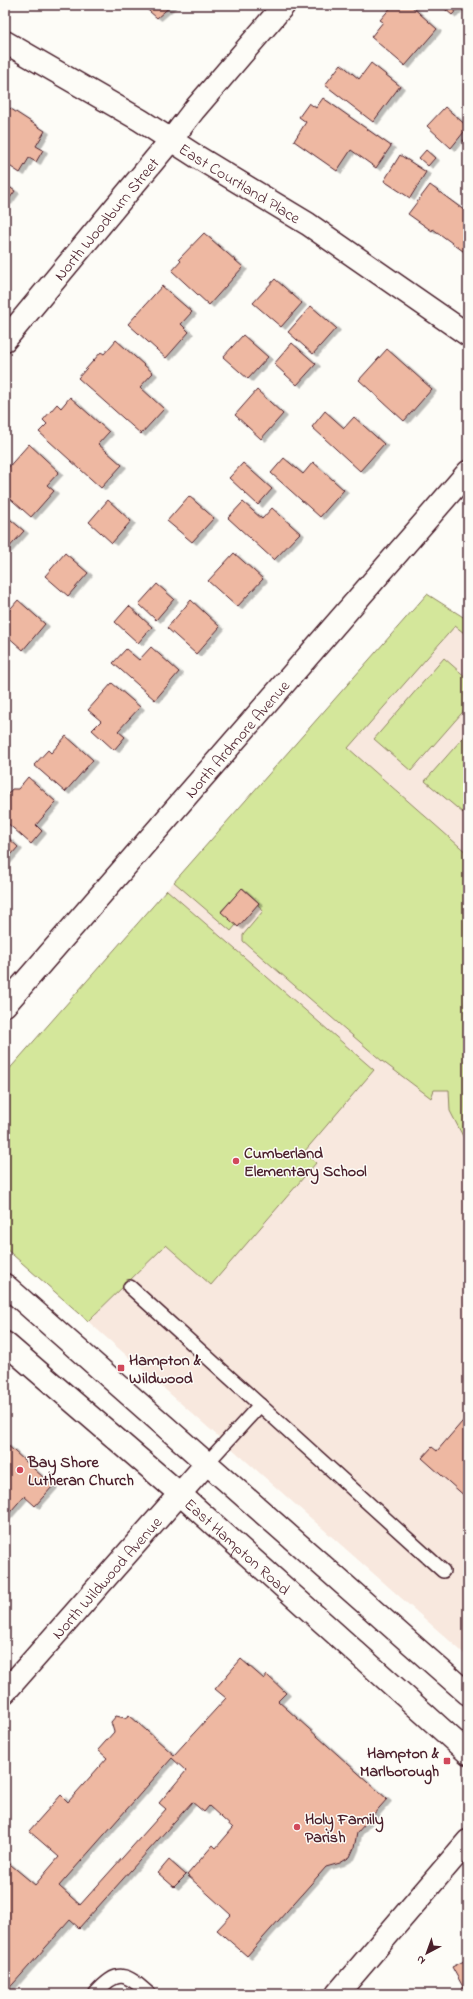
<svg xmlns="http://www.w3.org/2000/svg" width="473" height="1999" font-family="'Indie Flower',sans-serif">
<defs>
<filter id="shadow"><feDropShadow dx="4.5" dy="2.5" stdDeviation="0" flood-color="#0004"/></filter>
</defs>
<rect width="100%" height="100%" fill="#fdfcf7"/>
<filter id="ink" filterUnits="userSpaceOnUse"><feTurbulence type="fractalNoise" baseFrequency=".025" numOctaves="2"/><feDisplacementMap in="SourceGraphic" scale="8" xChannelSelector="R" yChannelSelector="G"/><feConvolveMatrix kernelMatrix="1 2 1 2 8 2 1 2 1" color-interpolation-filters="sRGB"/></filter>
<g filter="url(#ink)">
<polygon fill="#f8e8de" points="427,594 468,620 468,1657 5,1248 5,1074"/>
<g fill="#d4e79b" stroke="#8f8363">
<polygon points="427,594 468,620 468,636 455,626 348,748 468,854 468,1146 450,1111 449,1090 434,1090 431,1098 382,1061 243,941 243,935 263,911 258,905 259,903 243,888 221,911 236,925 231,931 174,882"/>
<polygon points="444,658 468,679 468,706 411,771 374,739"/>
<polygon points="468,732 468,807 463,813 425,781"/>
<polygon points="167,890 374,1070 304,1152 316,1163 211,1285 166,1245 88,1321 5,1248 5,1074"/>
</g>
<g fill="#eeb8a2" stroke="#4a1f2b" fill-rule="evenodd" filter="url(#shadow)">
<polygon points="142,5 172,5 157,18"/>
<polygon points="393,5 399,8 401,5 410,5 437,29 405,66 371,37 383,22 380,20"/>
<polygon points="440,5 461,5 452,15"/>
<polygon points="371,63 400,86 373,122 325,85 341,64 359,79"/>
<polygon points="323,98 391,146 376,168 351,150 337,171 294,141 306,122 299,117 309,103 316,108"/>
<polygon points="8,107 45,131 36,146 43,150 36,162 29,158 20,173 5,163 5,111"/>
<polygon points="445,107 468,127 451,148 427,126"/>
<polygon points="468,135 468,145 463,141"/>
<polygon points="426,150 435,158 428,166 419,158"/>
<polygon points="400,155 426,172 410,198 384,181"/>
<polygon points="5,184 15,191 7,202 5,201"/>
<polygon points="430,185 465,211 468,207 468,261 464,258 467,254 433,229 432,231 408,214"/>
<polygon points="204,233 243,267 209,305 172,271 181,261 179,259"/>
<polygon points="275,279 302,303 281,327 253,303"/>
<polygon points="162,286 192,312 181,324 189,332 166,358 128,324"/>
<polygon points="311,306 336,328 313,354 288,332"/>
<polygon points="243,335 268,357 248,379 223,357"/>
<polygon points="116,340 153,373 140,387 164,409 141,434 78,378 101,352 104,354"/>
<polygon points="292,343 316,364 297,385 274,364"/>
<polygon points="387,349 432,389 404,421 359,380"/>
<polygon points="257,390 283,414 261,439 235,415"/>
<polygon points="70,397 109,432 98,444 122,465 101,488 39,432 47,424 43,420 57,404 61,408"/>
<polygon points="325,411 344,428 354,417 384,444 360,471 312,427"/>
<polygon points="29,444 59,472 47,485 54,491 31,517 5,494 5,471"/>
<polygon points="284,458 303,474 313,462 344,490 320,517 271,473"/>
<polygon points="243,463 272,489 258,505 229,478"/>
<polygon points="189,496 214,518 192,542 167,521"/>
<polygon points="108,500 131,521 112,543 89,522"/>
<polygon points="243,502 262,519 272,508 300,533 274,560 228,518"/>
<polygon points="5,515 24,531 5,552"/>
<polygon points="65,553 88,573 68,596 45,576"/>
<polygon points="234,553 263,579 237,607 208,581"/>
<polygon points="157,584 174,599 156,620 139,604"/>
<polygon points="18,600 45,624 23,650 5,634 5,615"/>
<polygon points="191,600 220,627 196,654 167,628"/>
<polygon points="129,606 152,627 138,643 115,622"/>
<polygon points="151,647 179,672 155,700 113,663 126,649 139,660"/>
<polygon points="112,683 140,707 118,731 125,737 114,750 92,730 101,721 88,710"/>
<polygon points="66,736 93,760 65,792 34,765 48,750 51,753"/>
<polygon points="28,777 56,802 36,825 42,831 31,844 5,821 5,799 7,801 7,795 12,789 18,789"/>
<polygon points="5,835 18,847 5,862"/>
<polygon points="242,888 259,903 238,927 221,912"/>
<polygon points="468,1415 468,1499 422,1458 432,1447 437,1451"/>
<polygon points="5,1443 53,1486 35,1506 24,1496 5,1518"/>
<path d="M241,1659L264,1679L267,1675L286,1693L278,1701L387,1799L357,1833L354,1848L350,1857L340,1863L326,1867L247,1956L217,1930L231,1915L187,1875L213,1845L216,1848L233,1828L209,1806L204,1812L192,1802L79,1928L70,1920L5,1993V1860L35,1885L59,1857L29,1831L61,1795L68,1802L107,1758L98,1750L114,1732L111,1722L116,1716L125,1718L129,1715L174,1755L226,1698L215,1689ZM172,1758L186,1771L159,1803L166,1809L80,1905L59,1886Z"/>
<polygon points="169,1860 186,1875 174,1887 158,1873"/>
<polygon points="468,1959 468,1994 467,1994 452,1967"/>
</g>
<g fill="none" stroke-linecap="round" stroke-linejoin="round">
<defs>
<g id="lane">
<polyline points="130,1287 443,1571"/>
<polyline points="207,1463 260,1405"/>
<path d="M95,1994C118,1968 126,1973 149,1994"/>
</g>
<g id="street">
<path id="s1" d="M5,42L140,120L199,158L308,224L468,335"/>
<path id="s2" d="M5,340L171,140L194,110L284,5"/>
<path id="s3" d="M5,1005L468,472"/>
<path id="s4" d="M5,1692L207,1463"/>
</g>
<g id="secondary">
<polyline points="5,1285 468,1694"/>
<path id="s5" d="M5,1343L180,1494L468,1753"/>
<polyline points="337,1994 468,1841"/>
</g>
</defs>
<use href="#lane" stroke="#4a1f2b" stroke-width="16"/>
<use href="#street" stroke="#4a1f2b" stroke-width="25"/>
<use href="#secondary" stroke="#4a1f2b" stroke-width="25"/>
<use href="#lane" stroke="#fdfcf7" stroke-width="13"/>
<use href="#street" stroke="#fdfcf7" stroke-width="22"/>
<use href="#secondary" stroke="#fdfcf7" stroke-width="22"/>
</g>
</g>
<g fill="#d1495b" stroke="#fdfcf7" stroke-width="1.5">
<circle cx="236" cy="1161" r="4"/>
<rect x="117" y="1364" width="8" height="8" rx="2"/>
<circle cx="20" cy="1470" r="4"/>
<rect x="443" y="1757" width="8" height="8" rx="2"/>
<circle cx="297" cy="1827" r="4"/>
</g>
<g text-anchor="middle" stroke-width="3" stroke-linejoin="round" paint-order="stroke">
<g font-size="16" fill="#4a1f2b" stroke="#fdfcf7">
<text dy="6" stroke="none"><textPath href="#s1" startOffset="274">East Courtland Place</textPath></text>
<text dy="6" stroke="none"><textPath href="#s2" startOffset="158">North Woodburn Street</textPath></text>
<text dy="6" stroke="none"><textPath href="#s3" startOffset="353">North Ardmore Avenue</textPath></text>
<text dy="6" stroke="none"><textPath href="#s5" startOffset="309">East Hampton Road</textPath></text>
<text dy="6" stroke="none"><textPath href="#s4" startOffset="153">North Wildwood Avenue</textPath></text>
</g>
<g font-size="16" font-weight="bold" fill="#4a1f2b" stroke="#fdfcf7" text-anchor="start">
<text x="244" y="1158">Cumberland<tspan x="244" dy="18">Elementary School</tspan></text>
<text x="129" y="1365">Hampton &amp;<tspan x="129" dy="18">Wildwood</tspan></text>
<text x="28" y="1467">Bay Shore<tspan x="28" dy="18">Lutheran Church</tspan></text>
<text x="439" y="1758" text-anchor="end">Hampton &amp;<tspan x="439" dy="18">Marlborough</tspan></text>
<text x="305" y="1824">Holy Family<tspan x="305" dy="18">Parish</tspan></text>
</g>
</g>
<rect width="473" height="1999" fill="none" stroke="#fdfcf7" stroke-width="20"/>
<rect x="10" y="10" width="453" height="1979" fill="none" stroke="#4a1f2b" stroke-width="1.5" filter="url(#ink)"/>
<g transform="translate(427 1953) rotate(221)" stroke="#fdfcf7" stroke-width="3" paint-order="stroke">
<path d="M0-3L7 15L0 10L-7 15Z" fill="#4a1f2b"/>
<text y="-6" font-size="11" font-weight="bold" text-anchor="middle" fill="#4a1f2b">N</text>
</g>
</svg>
